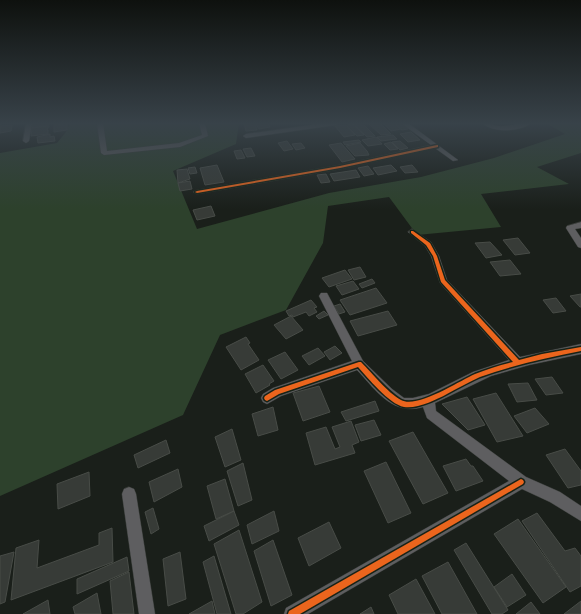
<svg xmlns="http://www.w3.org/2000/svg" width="581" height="614" font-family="'Space Grotesk',sans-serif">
<rect width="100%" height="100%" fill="#1a1f1a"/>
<polygon fill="#2d412c" points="70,123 239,123 236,144 173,171 197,229 329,193 421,177 494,158 565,134 546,123 581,123 581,153 537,167 569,184 481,194 501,227 417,235 389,197 328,206 323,243 286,310 220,335 183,415 0,496 0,153 57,143 66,132"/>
<g fill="#373b37" stroke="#484c47">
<polygon points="33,123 49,123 49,125 32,128"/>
<polygon points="67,123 67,130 54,132 54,125"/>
<polygon points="244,123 255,123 257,130 246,131"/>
<polygon points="255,123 268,123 270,127 259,129"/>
<polygon points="362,123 375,136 367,137 354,124"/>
<polygon points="368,123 380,123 391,134 381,135"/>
<polygon points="383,123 394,123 401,129 391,131"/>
<polygon points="394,123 401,123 408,129 402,130"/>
<polygon points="353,124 364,135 357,136 346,125"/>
<polygon points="12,125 11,131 0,133 0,126"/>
<polygon points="346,125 355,135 344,137 335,126"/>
<polygon points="49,126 47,130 48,130 48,134 31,136 32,128"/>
<polygon points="411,132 420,140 408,142 400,134"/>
<polygon points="50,134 50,137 54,136 55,141 38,143 37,137"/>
<polygon points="393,135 397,139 381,141 377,137"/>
<polygon points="376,137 382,144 368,146 362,140"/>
<polygon points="359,140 361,142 345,145 343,142"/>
<polygon points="287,141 293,149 284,151 278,143"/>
<polygon points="400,141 408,148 400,150 392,142"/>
<polygon points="391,142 398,149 390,150 384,144"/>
<polygon points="301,143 305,148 296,150 292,144"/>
<polygon points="341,143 355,159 342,162 329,145"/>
<polygon points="360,143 367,151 369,155 355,156 346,146"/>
<polygon points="251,148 255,156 247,157 243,149"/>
<polygon points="241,150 245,158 237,159 234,151"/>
<polygon points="217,165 224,182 205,185 200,168"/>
<polygon points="391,165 397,171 378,175 373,168"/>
<polygon points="412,165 418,172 405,173 400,167"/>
<polygon points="368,166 374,174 364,176 358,168"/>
<polygon points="195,167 197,173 190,174 188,168"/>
<polygon points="187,169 190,179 178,183 177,170"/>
<polygon points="356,170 360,177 334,181 330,174"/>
<polygon points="326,174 330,182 321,183 317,175"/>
<polygon points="190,181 192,189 180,191 178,183"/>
<polygon points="211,206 215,216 197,220 193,210"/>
<polygon points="518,238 530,253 515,255 503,240"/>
<polygon points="490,242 502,255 486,258 475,243"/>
<polygon points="510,260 521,274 500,276 490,262"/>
<polygon points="360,267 366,277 354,280 348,270"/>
<polygon points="345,270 352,279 329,287 322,278"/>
<polygon points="372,279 375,283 362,288 359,284"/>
<polygon points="353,281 359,289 342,295 336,286"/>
<polygon points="376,288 387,303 350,315 340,300"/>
<polygon points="581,294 581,307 580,307 570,296"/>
<polygon points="556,298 566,311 553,313 543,300"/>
<polygon points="311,300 317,307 314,308 317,312 309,316 306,312 293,317 292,315 289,316 286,311"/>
<polygon points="340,304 345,312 339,314 334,306"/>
<polygon points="324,311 328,315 319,319 316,316"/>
<polygon points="388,311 397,325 358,336 350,321"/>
<polygon points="291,316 303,330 286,339 274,325"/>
<polygon points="246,337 250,343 248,344 259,360 241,370 226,347"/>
<polygon points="335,346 342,353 330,360 324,352"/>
<polygon points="318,348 325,356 309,365 302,356"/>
<polygon points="285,352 298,370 281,379 268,360"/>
<polygon points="263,365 274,381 269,384 270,385 256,393 245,374"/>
<polygon points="552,377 563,393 546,395 535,379"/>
<polygon points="528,383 537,400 517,402 508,384"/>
<polygon points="319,386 330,412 303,421 293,393"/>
<polygon points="496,393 523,436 497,442 473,399"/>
<polygon points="467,397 485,425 468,430 442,404"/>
<polygon points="375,401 379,411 346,421 341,412"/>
<polygon points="273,407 278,430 258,436 252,414"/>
<polygon points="535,408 549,424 527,433 514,416"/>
<polygon points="374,420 381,435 361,441 355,425"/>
<polygon points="351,421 359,442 352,445 355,453 315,465 306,433 326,427 335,449 340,447 332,427"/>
<polygon points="232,429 241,460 225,467 215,437"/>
<polygon points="413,432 448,493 423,504 389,441"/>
<polygon points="166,440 170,453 138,468 134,455"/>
<polygon points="565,449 581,471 581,485 568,488 546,455"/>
<polygon points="466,459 471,466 473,466 483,481 456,491 443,466"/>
<polygon points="386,462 411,513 388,523 364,471"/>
<polygon points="243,463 252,500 238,506 227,471"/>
<polygon points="178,469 182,487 154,502 149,482"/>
<polygon points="89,472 90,496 58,509 57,484"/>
<polygon points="225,479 234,511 216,519 207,486"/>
<polygon points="153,508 159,529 151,534 145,512"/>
<polygon points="234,511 239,525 209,541 204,526"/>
<polygon points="274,511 279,531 252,544 247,525"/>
<polygon points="537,513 565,551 575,548 581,556 581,586 570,592 522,521"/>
<polygon points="518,519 566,587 543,603 494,534"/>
<polygon points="329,522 341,548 309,566 298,538"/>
<polygon points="112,528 113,562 11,600 16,548 39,540 37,568 99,545 99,533"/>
<polygon points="239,530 262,602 243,614 236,614 214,544"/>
<polygon points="273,540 292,595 271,606 254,551"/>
<polygon points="466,543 508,610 502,614 492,614 454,550"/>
<polygon points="14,552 5,602 0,604 0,556"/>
<polygon points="180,552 186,599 168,606 163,559"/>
<polygon points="214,556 231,614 217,614 203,562"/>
<polygon points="127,557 129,571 77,594 77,579"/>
<polygon points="448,562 477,614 442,614 422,576"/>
<polygon points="129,572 134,614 113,614 110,581"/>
<polygon points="512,574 526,595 507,607 494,587"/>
<polygon points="416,579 435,614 398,614 389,595"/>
<polygon points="97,593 101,614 75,614 73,607"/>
<polygon points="48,600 50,614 23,614"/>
<polygon points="212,601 215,614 189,614"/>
<polygon points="581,601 581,614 564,614"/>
<polygon points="531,602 540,614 516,614"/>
<polygon points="371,607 374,614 360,614"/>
</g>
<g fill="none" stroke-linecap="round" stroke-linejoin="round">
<defs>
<g id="street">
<polygon points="0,123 4,123 0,125"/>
<polygon points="26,123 32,123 29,141 26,143 23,141"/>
<polygon points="97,123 103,123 107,151 179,143 202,135 199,123 205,123 208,136 180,147 104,155 101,153"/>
<polygon points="325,123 339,123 336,125 246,138 243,136 246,134"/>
<polygon points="401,123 408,123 458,160 453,161 435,148 340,169 197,194 193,192 197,190 340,165 431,145"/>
<path d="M482,123C490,123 496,127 504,126C512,126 523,121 530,124C518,132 493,133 482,123Z"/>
<polygon points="581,222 581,228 575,229 581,238 581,248 578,247 566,228 567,226"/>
<path d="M412,229L431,242L439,256L447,280L520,357L581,344V354L529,365L491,376L435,403L436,411L526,477L560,492L581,506V521L550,502L522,489L308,614H284L286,608L509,481L427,418L423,407C392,416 376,390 357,370L281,396L267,404L263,402L261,398L263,394L273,388L352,361L319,296L321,293H327L363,361L392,389L404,398H413L429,394L473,372L509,360L440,283L431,256L425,246L408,232Z"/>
<polygon points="129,487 134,489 136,494 155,614 139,614 122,494 124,489"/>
</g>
</defs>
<use href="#street" stroke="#373b37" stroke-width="1"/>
<use href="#street" fill="#5e5e60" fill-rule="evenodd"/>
<defs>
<g id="cycleway">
<polygon points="437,145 438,145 438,147 340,168 197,193 195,192 197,191 340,166"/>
<path d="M411,231H413L430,243L437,256L445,280L519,360L542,354L581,347V351C547,358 513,365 480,377C469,382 458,388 447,394C436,400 417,409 404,407C389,404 368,378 358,367L279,394L267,401L265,400L264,398L265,396L275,390L359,362H361C372,373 388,393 401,400C417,409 459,381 475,374C488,369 500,365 513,362L441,282L433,256L426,245L411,233Z"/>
<polygon points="521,479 523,480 524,482 523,484 300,614 288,614 289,611"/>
</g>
</defs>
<use href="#cycleway" stroke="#172217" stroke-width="3"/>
<use href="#cycleway" fill="#eb651d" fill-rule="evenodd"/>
</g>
<linearGradient id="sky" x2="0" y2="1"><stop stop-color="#0e110e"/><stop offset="0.59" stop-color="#384249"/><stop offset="1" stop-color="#384249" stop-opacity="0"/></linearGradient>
<rect width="581" height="209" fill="url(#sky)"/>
</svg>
